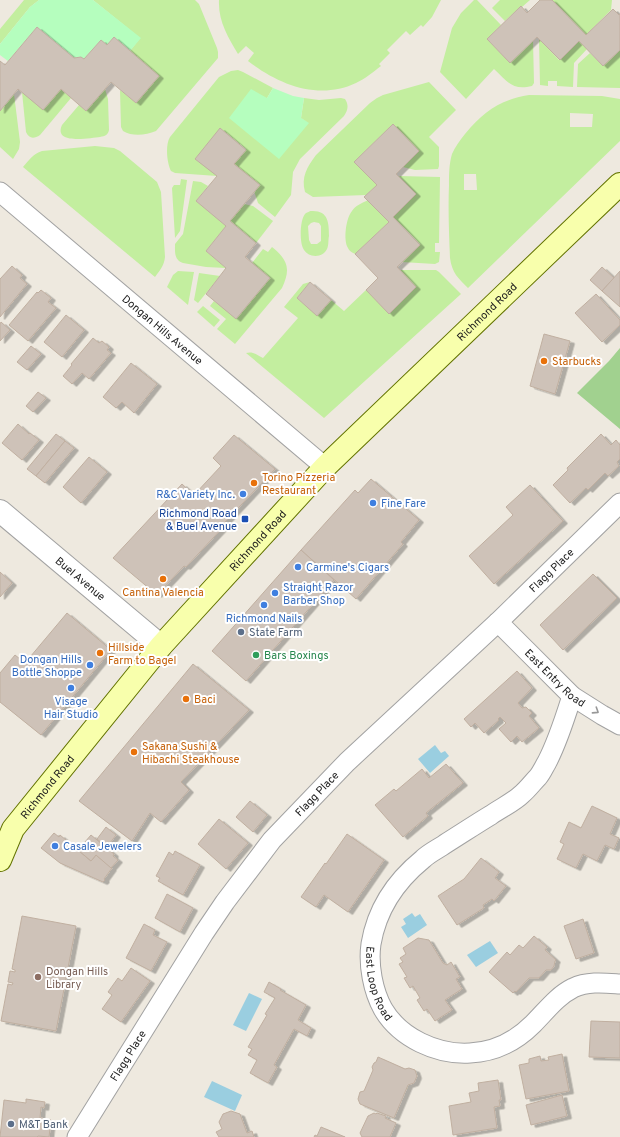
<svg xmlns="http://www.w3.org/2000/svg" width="620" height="1137" font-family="Overpass,sans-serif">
<defs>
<filter id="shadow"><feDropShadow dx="4.5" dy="2.5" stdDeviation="0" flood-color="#0004"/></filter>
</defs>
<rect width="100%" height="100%" fill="#eee9df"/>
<g fill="#c3ee9f" fill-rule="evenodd">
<polygon points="24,0 39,0 30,7 0,44 0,29"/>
<path d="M93,0H195L199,4L217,48L218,52V58L156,131C146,135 133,137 123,131L121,127L120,90L136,103L159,76L130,51L140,38Z"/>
<path d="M219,0H441L432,17L423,27L421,25L410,35L406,31L387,50L390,53L379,64L381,66C373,72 365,79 356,83C318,101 278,84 248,61L254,53L246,46L238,54C228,37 218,21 219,0Z"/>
<path d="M474,0H477L501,25L487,39L510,63L533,40L534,83L532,86C512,91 507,81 494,69L466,99L440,72L452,28L461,13Z"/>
<polygon points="500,0 530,0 522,7 520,7 505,21 492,8"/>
<polygon points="552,0 612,0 611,10 586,35"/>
<polygon points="539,39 559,60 579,41 587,49 574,63 573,87 557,86 557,81 548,81 548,86 540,85"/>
<polygon points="620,50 620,88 577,87 578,64 590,53 603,66"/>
<path d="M238,70L243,72L273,88L267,98L309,123L301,118L304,98L319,100L341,98L345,99C349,105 348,110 344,116L300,159L293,172L291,195L275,217L258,203L254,191L259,185L234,164L246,149L221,129L196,158L217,176L175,173L171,171C167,163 165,145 170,137L219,77L231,71Z"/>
<path d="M429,82L456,110L429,137L439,147V166L438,169L415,170L403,167L419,151L393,124L354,162L377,185L366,195L313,197L305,192C301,177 307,167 316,155L370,103L377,98L383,95Z"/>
<path d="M61,89L71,98L40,135C34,139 29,139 26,132L22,92Z"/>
<path d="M105,89L108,99L109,130C108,135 105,136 100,137C90,138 53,145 62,125L79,105L86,111Z"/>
<polygon points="14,94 20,142 19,149 13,159 0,147 0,111"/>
<path d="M529,95L602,96L620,99V141L468,288C458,278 452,273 450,258C449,234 448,209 449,185C449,175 449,164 452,154C455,147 460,140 465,134C484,111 500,100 529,95ZM570,113L593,114L592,127H570ZM464,174H476L477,190H464Z"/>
<path d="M95,146L114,148L120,151L157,182L161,192L165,257C164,266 160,270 155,277L23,167C29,160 33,154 42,151Z"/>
<polygon points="399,176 440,177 439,243 435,243 435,252 440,252 439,262 435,264 402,262 420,244 393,217 416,194"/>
<polygon points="181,179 187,180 180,231 175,238 172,188 174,185 180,185"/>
<path d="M193,181L201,182L208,186L196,201L226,226L206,251L226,268L206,267L183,263C174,260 175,252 175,244L183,234Z"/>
<path d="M368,200L389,222L355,254C353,253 349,251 348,248C343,240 346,218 352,211C355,206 362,203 368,200Z"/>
<polygon points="244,204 253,206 273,221 256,243 230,221"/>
<path d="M311,211C328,210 329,222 329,236C328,240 329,245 327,249C323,258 309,258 304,250C299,243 300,220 305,214C306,213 310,211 311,211ZM314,222L319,223L321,226V241L317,244H311L309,240L308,226L311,223Z"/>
<path d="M272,247C288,260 291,269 282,288L235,344L217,329L226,319L210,306L214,301L236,318L252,263L263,249L268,252Z"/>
<path d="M399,270H436L439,272L461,294L324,418L246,353C253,351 257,355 263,358L298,318L284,307L303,284L310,282L297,298L317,315L331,300L344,311L366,290L389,313L416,287Z"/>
<polygon points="178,271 194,272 188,305 167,287 173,275"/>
<polygon points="199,273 220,276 198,303 194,300"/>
<polygon points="203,306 220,320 214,327 197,312"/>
</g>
<polygon fill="#a1d18f" points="620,348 620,429 577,393 609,361"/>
<g fill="#b5febe">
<polygon points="39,0 93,0 141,38 130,51 114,37 107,45 101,40 84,59 81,57 74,58 37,27 8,61 0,55 0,44 30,7"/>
<polygon points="273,88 293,96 304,98 301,118 309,123 279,159 229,118 251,89 267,98"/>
</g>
<g fill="#9acee0">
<polygon points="435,745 441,753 445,751 449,756 430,773 418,759"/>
<polygon points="412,913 415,917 420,914 427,925 408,938 401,927 406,924 403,919"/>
<polygon points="490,941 498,953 476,967 467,955"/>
<polygon points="249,993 262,999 246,1031 233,1025"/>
<polygon points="212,1081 242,1095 235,1111 204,1097"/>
</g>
<g fill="#cec2b8" stroke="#c0afa0" filter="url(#shadow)">
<polygon points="540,0 552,0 586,35 613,9 619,15 620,14 620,50 603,66 579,41 560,60 537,37 510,63 487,39 521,6 527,13"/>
<polygon points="37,27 74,58 81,57 84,59 101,40 107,45 114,37 159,76 136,103 111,82 86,111 61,89 43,110 18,89 0,111 0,61 5,65"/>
<polygon points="393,124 419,151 396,174 416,194 393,217 420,245 397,267 416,287 389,314 366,290 378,278 355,254 389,222 364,197 377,185 354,162"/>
<polygon points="220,128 246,150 234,164 260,185 230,221 256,243 245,257 270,278 236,319 206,294 226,268 206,251 226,226 196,201 217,176 195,159"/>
<polygon points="12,266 22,275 20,278 27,284 0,317 0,279"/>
<polygon points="602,267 614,278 602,291 590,280"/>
<polygon points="620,271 620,307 602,291"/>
<polygon points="310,282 331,300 317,316 297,298"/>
<polygon points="41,290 51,298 48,302 56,308 28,341 9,325 37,292 38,293"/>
<polygon points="596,294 620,320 620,325 602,342 575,313"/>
<polygon points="66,315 84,330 62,357 44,342"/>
<polygon points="1,322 10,330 0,341 0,324"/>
<polygon points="544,334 570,341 555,394 530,386"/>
<polygon points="93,338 99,343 102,341 109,347 107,350 111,353 89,379 82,373 72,384 63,376 72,365 71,364"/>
<polygon points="31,346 41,354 27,370 17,362"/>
<polygon points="131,363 157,384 134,413 122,402 116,408 103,397"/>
<polygon points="38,392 46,398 33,412 26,406"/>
<polygon points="18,424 29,434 30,433 39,440 22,460 2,443"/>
<polygon points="56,434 65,441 36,476 27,469"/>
<polygon points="601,434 611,445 616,440 620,445 620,459 617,462 619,466 608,476 605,473 588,490 586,488 570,503 553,485 568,470 567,468"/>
<polygon points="234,435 275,469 225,522 227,523 186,567 184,566 157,595 113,558 182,484 194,495 221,466 213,458"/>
<polygon points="65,441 74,448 45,483 36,476"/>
<polygon points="89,457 107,472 81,503 63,487"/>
<polygon points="371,479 419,520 401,542 403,544 356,599 301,550 355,490 358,493"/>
<polygon points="530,485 563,521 494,584 469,556 513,515 506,507"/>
<polygon points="301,550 334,580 246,681 212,651"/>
<polygon points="0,572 12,583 0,597"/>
<polygon points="593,574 617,598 563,650 540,625"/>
<polygon points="67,613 111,650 41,735 0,702 0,673 15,655 25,663"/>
<polygon points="193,664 249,710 181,782 189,790 161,822 150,813 132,841 79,801"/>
<polygon points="517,671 532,688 518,703 522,708 526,707 532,713 529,716 539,728 522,742 517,736 511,742 499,729 506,723 500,717 498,719 499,720 484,733 475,723 471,727 464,719"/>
<polygon points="446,764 463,783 426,813 428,816 403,837 375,805 394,789 396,791 422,769 429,778"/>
<polygon points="250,801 267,815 253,832 236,817"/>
<polygon points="592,806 617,818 610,834 619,838 614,849 605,845 597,861 583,854 576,868 557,859 564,844 560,842 569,822 581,828"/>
<polygon points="219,819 248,843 226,869 198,844"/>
<polygon points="106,827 116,835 110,843 112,845 109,849 97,839"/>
<polygon points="54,833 59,837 60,835 91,861 96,855 112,868 104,879 105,880 103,882 60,863 41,848"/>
<polygon points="347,834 384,860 348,912 324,895 316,907 301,897 325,863 326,864"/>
<polygon points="91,835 114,854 113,856 118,860 111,868 96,855 91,861 78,850"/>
<polygon points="175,851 200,865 183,895 158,881 160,878 156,876 169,852 173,855"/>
<polygon points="481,858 499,872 495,878 506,886 494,901 492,899 483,905 484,908 457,925 438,896 464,879"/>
<polygon points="167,894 193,908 180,932 155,918"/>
<polygon points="22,916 76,926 56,1031 1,1021 8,984 12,985 13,983 8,982 10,971 15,972 15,970 12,969"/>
<polygon points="583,919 594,953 576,959 564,926"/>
<polygon points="144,924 155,930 153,935 167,942 151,971 126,958"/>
<polygon points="534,936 547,947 545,950 556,960 555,961 554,966 551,970 546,970 539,978 529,978 516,992 515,991 513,993 489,972 507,952 510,955 519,945 523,948"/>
<polygon points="418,938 429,940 443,963 447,965 451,962 460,977 456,979 462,989 445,1000 452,1010 435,1021 427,1009 424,1011 417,1000 420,998 413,986 410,988 404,978 407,977 399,964 403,962 400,958 406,954 403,948"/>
<polygon points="131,968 150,981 121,1022 102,1009 112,995 108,992 118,978 122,981"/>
<polygon points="269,982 281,989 280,990 306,1005 298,1020 311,1028 307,1036 294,1029 274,1065 277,1067 268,1083 250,1073 257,1060 248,1055 252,1049 248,1047 267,1015 265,1014 275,998 264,992"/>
<polygon points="591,1021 620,1022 620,1058 589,1057"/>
<polygon points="562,1054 569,1091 526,1099 519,1065 529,1063 529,1059 540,1056 541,1061 549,1060 548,1057"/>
<polygon points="378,1057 405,1069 409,1068 415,1070 417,1076 414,1083 408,1085 394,1118 360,1104 358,1099 360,1092 364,1091 373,1070 372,1067 374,1063 376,1062"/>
<polygon points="498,1080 501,1100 499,1100 500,1106 494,1107 497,1128 453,1135 449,1106 471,1102 469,1093 479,1091 478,1083"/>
<polygon points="562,1095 567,1116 531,1125 526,1105"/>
<polygon points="26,1099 45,1102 44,1108 41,1107 40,1118 51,1120 49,1137 38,1136 37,1137 0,1137 4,1100 26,1103"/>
<polygon points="231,1111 240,1114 247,1133 252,1131 254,1137 219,1137 216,1132 222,1129 219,1122 223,1114"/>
<polygon points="374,1113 376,1114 377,1113 386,1116 385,1118 396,1123 390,1137 362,1137 360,1133 368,1116"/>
<polygon points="321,1127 345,1137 314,1137 315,1135 317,1136"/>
</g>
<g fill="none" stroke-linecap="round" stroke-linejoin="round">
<defs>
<g id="minor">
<path id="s1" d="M0,192L325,467"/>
<path id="s2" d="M498,622L572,696L602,715L620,725"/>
<path id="s3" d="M572,696C565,718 558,741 547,762C544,767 542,772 538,777C533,782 528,789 522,794C514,802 501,808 491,815C476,824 461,834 445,844C438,849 429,853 423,859C396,881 377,908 371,944C368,965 373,991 383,1009C400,1038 437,1055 470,1053C494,1052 516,1041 533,1024C546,1011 557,996 573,988C588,981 605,983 620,984"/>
<path id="s4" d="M77,1137L204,933L225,902L272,840L347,762L498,622L620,503"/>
</g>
<g id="tertiary">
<path id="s5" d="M0,511L161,646"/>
</g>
<g id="secondary">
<path id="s6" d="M0,860L13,829L161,646L325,467L620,184"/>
</g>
</defs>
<use href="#minor" stroke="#a2a2a2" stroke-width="21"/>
<use href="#tertiary" stroke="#a2a2a2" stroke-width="24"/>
<use href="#secondary" stroke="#637300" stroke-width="24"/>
<use href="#minor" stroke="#fff" stroke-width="19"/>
<use href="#tertiary" stroke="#fff" stroke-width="22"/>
<use href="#secondary" stroke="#f8ffac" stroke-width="22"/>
</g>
<defs><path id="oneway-chevron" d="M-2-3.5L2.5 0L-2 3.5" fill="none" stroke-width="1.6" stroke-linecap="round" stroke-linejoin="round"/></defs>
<use stroke="#989898" href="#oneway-chevron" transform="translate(596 711) rotate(33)"/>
<g fill="#e8710a" stroke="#fff" stroke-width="1.5">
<circle cx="544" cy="361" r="4"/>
<circle cx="254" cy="483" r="4"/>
<circle cx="163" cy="579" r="4"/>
<circle cx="100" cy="653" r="4"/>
<circle cx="186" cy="699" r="4"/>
<circle cx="134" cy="752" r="4"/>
</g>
<g fill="#3f7fe0" stroke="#fff" stroke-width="1.5">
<circle cx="243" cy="494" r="4"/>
<circle cx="373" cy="503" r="4"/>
<circle cx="298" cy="567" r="4"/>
<circle cx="275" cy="593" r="4"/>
<circle cx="264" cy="605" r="4"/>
<circle cx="90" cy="665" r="4"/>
<circle cx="71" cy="688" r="4"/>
<circle cx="55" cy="846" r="4"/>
</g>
<rect fill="#1a4fb4" stroke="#fff" stroke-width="1.5" x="241" y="515" width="8" height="8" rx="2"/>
<g fill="#5c6f8a" stroke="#fff" stroke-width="1.5">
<circle cx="241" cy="632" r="4"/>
<circle cx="11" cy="1124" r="4"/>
</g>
<circle fill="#2e9e5b" stroke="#fff" stroke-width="1.5" cx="256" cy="655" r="4"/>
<circle fill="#8d6e63" stroke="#fff" stroke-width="1.5" cx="38" cy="977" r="4"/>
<g text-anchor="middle" stroke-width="4" stroke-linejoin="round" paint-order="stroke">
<g font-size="11" fill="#1b1b1b" stroke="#fff">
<text dy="4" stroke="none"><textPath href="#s6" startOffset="736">Richmond Road</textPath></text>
<text dy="4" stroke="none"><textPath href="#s1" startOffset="213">Dongan Hills Avenue</textPath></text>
<text dy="4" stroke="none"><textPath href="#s6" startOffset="412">Richmond Road</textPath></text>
<text dy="4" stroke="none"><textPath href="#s4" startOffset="744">Flagg Place</textPath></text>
<text dy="4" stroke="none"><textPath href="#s5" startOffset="105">Buel Avenue</textPath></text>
<text dy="4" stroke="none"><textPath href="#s2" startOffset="80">East Entry Road</textPath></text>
<text dy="4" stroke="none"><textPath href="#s6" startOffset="88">Richmond Road</textPath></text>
<text dy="4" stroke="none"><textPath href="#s4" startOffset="420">Flagg Place</textPath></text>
<text dy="4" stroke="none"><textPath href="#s3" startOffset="373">East Loop Road</textPath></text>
<text dy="4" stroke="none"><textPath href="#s4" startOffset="96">Flagg Place</textPath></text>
</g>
<g font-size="11" fill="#c56008" stroke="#fff" text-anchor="start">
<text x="552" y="365">Starbucks</text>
<text x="262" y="481">Torino Pizzeria<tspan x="262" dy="13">Restaurant</tspan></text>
<text x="163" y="596" text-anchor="middle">Cantina Valencia</text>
<text x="108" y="651">Hillside<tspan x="108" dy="13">Farm to Bagel</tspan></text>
<text x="194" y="703">Baci</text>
<text x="142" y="750">Sakana Sushi &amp;<tspan x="142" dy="13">Hibachi Steakhouse</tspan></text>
</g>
<g font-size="11" fill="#366cbe" stroke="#fff" text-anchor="start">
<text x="235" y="498" text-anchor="end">R&amp;C Variety Inc.</text>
<text x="381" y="507">Fine Fare</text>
<text x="306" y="571">Carmine's Cigars</text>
<text x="283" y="591">Straight Razor<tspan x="283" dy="13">Barber Shop</tspan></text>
<text x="264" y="622" text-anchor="middle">Richmond Nails</text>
<text x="82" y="663" text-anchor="end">Dongan Hills<tspan x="82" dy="13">Bottle Shoppe</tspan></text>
<text x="71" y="705" text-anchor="middle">Visage<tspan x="71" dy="13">Hair Studio</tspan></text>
<text x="63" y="850">Casale Jewelers</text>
</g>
<g font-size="11" fill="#164399" stroke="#fff" text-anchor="end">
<text x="237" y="517">Richmond Road<tspan x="237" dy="13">&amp; Buel Avenue</tspan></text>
</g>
<g font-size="11" fill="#4e5e75" stroke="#fff" text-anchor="start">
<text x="249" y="636">State Farm</text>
<text x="19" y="1128">M&amp;T Bank</text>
</g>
<g font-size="11" fill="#27864d" stroke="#fff" text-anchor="start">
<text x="264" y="659">Bars Boxings</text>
</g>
<g font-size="11" fill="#785e54" stroke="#fff" text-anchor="start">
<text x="46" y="975">Dongan Hills<tspan x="46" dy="13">Library</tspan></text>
</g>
</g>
</svg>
